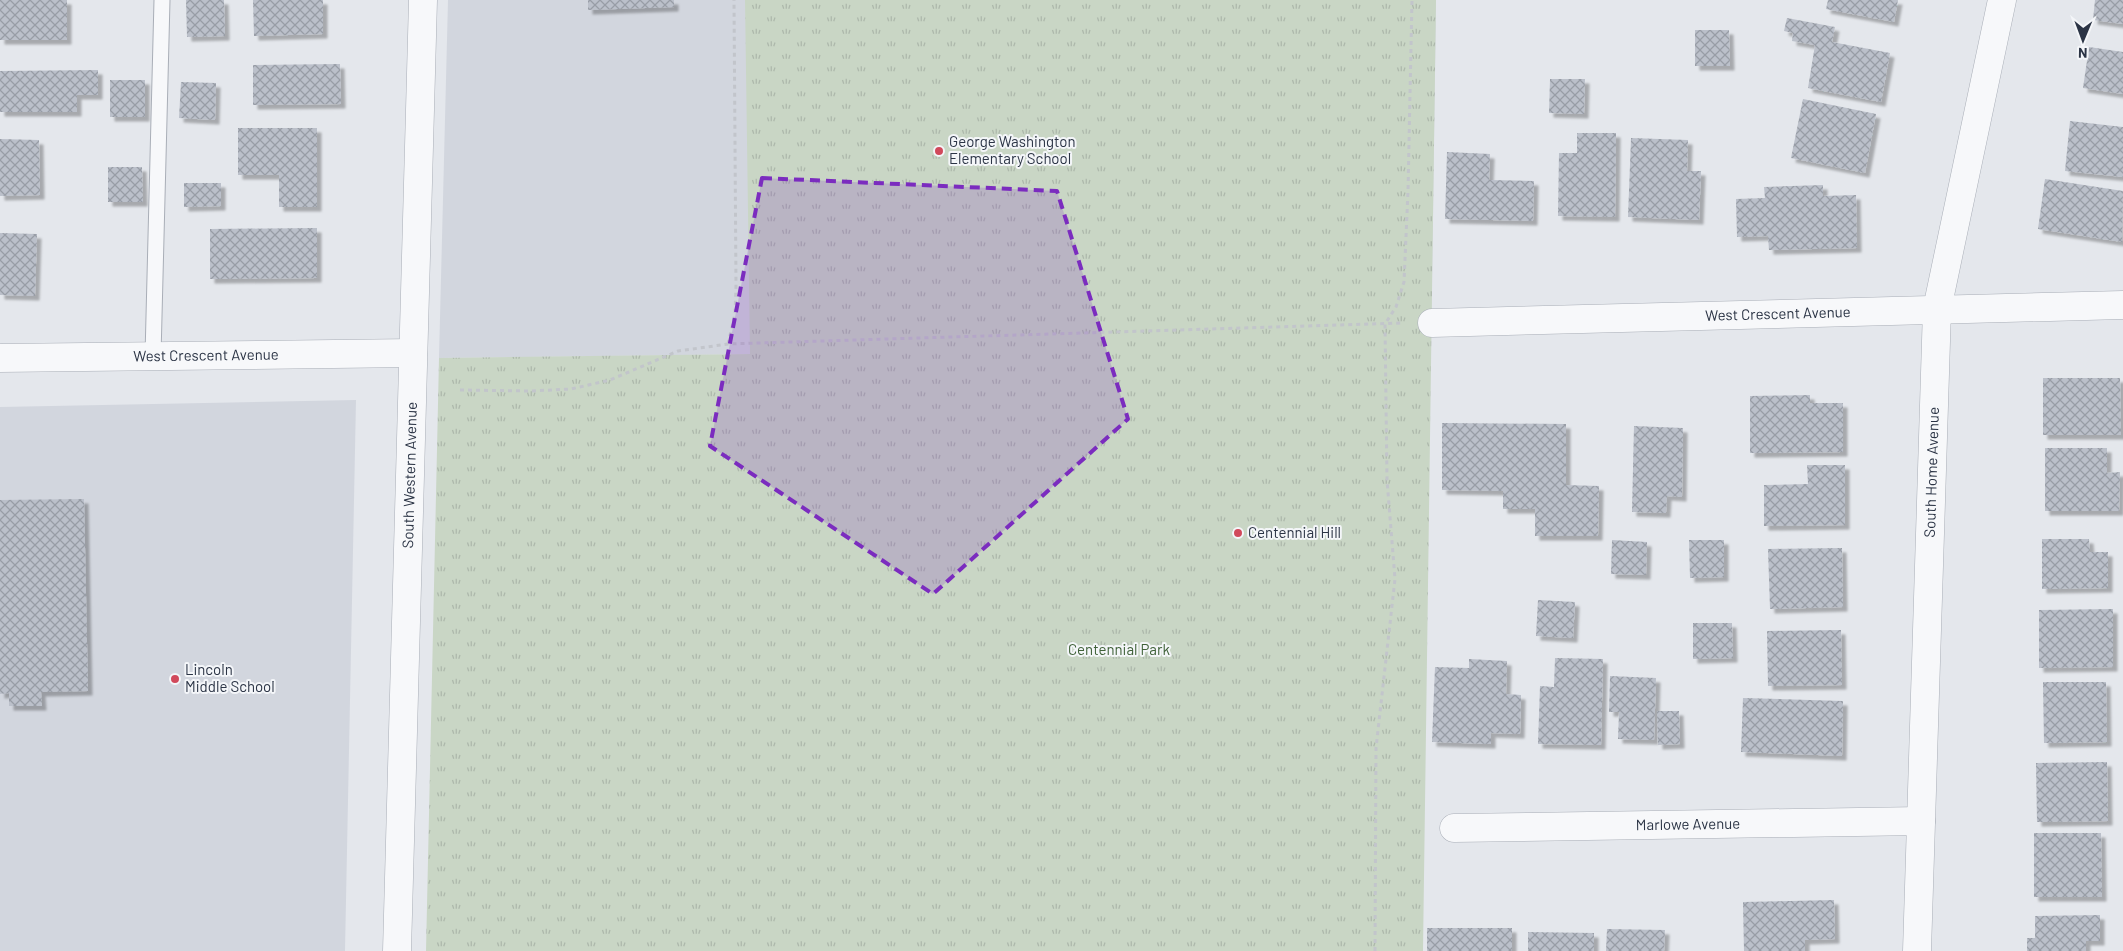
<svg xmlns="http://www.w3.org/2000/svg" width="2123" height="951" font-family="Barlow,sans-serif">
<defs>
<pattern id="park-tufts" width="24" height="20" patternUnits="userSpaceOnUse" patternTransform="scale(1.25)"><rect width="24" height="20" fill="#c9d6c5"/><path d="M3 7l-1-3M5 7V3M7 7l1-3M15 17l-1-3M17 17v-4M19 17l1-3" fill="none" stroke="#adb8ab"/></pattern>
<pattern id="building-cross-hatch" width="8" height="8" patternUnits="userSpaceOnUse" patternTransform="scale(1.25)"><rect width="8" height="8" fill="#bbc0ca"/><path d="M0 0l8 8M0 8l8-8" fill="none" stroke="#989da6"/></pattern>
<filter id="shadow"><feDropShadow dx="4.5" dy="4.5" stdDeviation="1" flood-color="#0004"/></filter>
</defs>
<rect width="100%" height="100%" fill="#e4e7ec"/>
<g fill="#d2d6de">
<polygon points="448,0 1436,0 1431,346 439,358"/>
<polygon points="356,400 345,951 0,951 0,407"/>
</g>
<polygon fill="url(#park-tufts)" points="745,0 1436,0 1423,951 426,951 439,358 750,354"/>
<g fill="url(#building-cross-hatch)" filter="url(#shadow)">
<rect x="0" y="0" width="67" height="40"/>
<polygon points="186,0 224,0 225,36 187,37"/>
<polygon points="253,0 323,0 323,34 254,36"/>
<polygon points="588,0 674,0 674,7 588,10"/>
<polygon points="1828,0 1898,0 1894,22 1826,9"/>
<polygon points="2095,0 2123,0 2123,24 2093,20"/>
<polygon points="1787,18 1835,27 1832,42 1890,53 1881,102 1808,88 1815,45 1792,41 1793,33 1784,31"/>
<polygon points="1695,30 1729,30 1730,66 1695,66"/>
<polygon points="2089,47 2123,52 2123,94 2083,88"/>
<polygon points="340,64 341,104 253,105 253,65"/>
<polygon points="98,70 98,95 77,95 77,112 0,112 0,71"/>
<polygon points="1550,79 1585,79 1584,114 1549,113"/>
<rect x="110" y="80" width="35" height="37"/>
<polygon points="181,82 216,83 215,120 179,118"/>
<polygon points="1803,99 1876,114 1865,173 1791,158"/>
<polygon points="2070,121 2123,127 2123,177 2065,171"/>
<polygon points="238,128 317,128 317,207 279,207 279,175 238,175"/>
<polygon points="1577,133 1616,133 1615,217 1558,216 1559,153 1577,153"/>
<polygon points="1631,138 1688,140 1687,171 1701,171 1699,220 1628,217"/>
<polygon points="0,139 39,140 40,195 0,196"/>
<polygon points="1447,152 1490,154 1489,180 1534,181 1533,221 1445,219"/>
<polygon points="108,167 142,167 143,202 108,202"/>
<polygon points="2045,179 2123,191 2122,242 2038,229"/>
<polygon points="184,183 221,183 221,206 184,207"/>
<polygon points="1823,185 1823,196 1856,195 1857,248 1769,250 1768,236 1737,237 1736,199 1765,198 1764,187"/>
<polygon points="317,228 317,278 210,279 210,229"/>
<polygon points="0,233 37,234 35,296 0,295"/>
<polygon points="2043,378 2120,378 2121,435 2043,435"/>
<polygon points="1810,395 1810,403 1843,403 1843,452 1750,453 1750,396"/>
<polygon points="1442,423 1566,424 1566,485 1599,486 1598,536 1535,536 1535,509 1503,509 1503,491 1442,490"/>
<polygon points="1634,426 1683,428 1682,497 1667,496 1666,513 1632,512"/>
<polygon points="2045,448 2107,448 2107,473 2120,472 2119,511 2045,511"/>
<polygon points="1807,465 1845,465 1845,525 1764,526 1764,485 1808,484"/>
<polygon points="84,499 88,691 41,692 42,706 9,706 9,693 0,694 0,500"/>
<polygon points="2042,539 2089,539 2090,552 2108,552 2108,588 2042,589"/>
<polygon points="1612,540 1647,542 1646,575 1611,574"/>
<polygon points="1689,540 1724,540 1724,577 1690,578"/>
<polygon points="1842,548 1843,607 1770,609 1768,549"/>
<polygon points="1538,600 1575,602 1573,638 1536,636"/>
<polygon points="2113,609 2113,667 2039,668 2039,610"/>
<polygon points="1693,623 1732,623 1733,658 1693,659"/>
<polygon points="1841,630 1842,685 1768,686 1767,631"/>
<polygon points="1555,658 1603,659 1601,745 1538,744 1540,686 1554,687"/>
<polygon points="1469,659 1507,661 1506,694 1521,695 1520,734 1491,733 1491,744 1432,742 1435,667 1469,668"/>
<polygon points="1610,676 1656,678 1654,740 1618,739 1619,712 1609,712"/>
<polygon points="2043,682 2106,682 2107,742 2044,743"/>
<polygon points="1743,698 1843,701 1842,756 1741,752"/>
<polygon points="1657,711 1679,711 1680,744 1658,745"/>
<polygon points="2107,762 2108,821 2037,822 2036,763"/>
<polygon points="2034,833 2101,833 2102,897 2034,897"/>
<polygon points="1834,900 1835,939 1805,940 1805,951 1744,951 1743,902"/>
<polygon points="2100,915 2100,941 2086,941 2086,951 2027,951 2027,938 2035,938 2035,916"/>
<rect x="1427" y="928" width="85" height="23"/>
<polygon points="1607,929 1665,930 1664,951 1606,951"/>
<polygon points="1528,932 1594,933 1594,951 1528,951"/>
</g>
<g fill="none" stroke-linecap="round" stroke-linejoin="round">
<defs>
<polyline id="lane" points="153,356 162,0"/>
<g id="street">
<path id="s1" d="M1432,323L2123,305"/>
<path id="s2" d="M0,358L413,353"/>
<path id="s3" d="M1454,828L1921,821"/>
<path id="s4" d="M397,951L423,0"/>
<path id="s5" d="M1917,951L1937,309L2002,0"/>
</g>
</defs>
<use href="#lane" stroke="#a9aeb7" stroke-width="17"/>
<use href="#street" stroke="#a9aeb7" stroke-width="29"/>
<g stroke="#c2c5cb" stroke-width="3" stroke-dasharray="4 4" stroke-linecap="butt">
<polyline points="728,344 735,314 736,286 734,0"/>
<polyline points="460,390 531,391 571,389 610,380 678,351 728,344 1401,323"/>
<polyline points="1375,951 1376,748 1395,579 1387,480 1385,324 1396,307 1404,282 1408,191 1412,0"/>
</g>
<use href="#lane" stroke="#f7f8fa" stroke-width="15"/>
<use href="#street" stroke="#f7f8fa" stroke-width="28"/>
</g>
<path fill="#7b2cbf" fill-opacity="0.2" stroke="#7b2cbf" stroke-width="4" stroke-dasharray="10 6" stroke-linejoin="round" d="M762,178L1057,191L1128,419L933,594L710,446Z"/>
<g fill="#d1495b" stroke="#f4f6f9" stroke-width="2">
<circle cx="939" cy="151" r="5"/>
<circle cx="1238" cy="533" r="5"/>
<circle cx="175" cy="679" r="5"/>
</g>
<g text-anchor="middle" stroke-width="4" stroke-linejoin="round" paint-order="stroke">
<g font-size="15" fill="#2b3445" stroke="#f4f6f9" text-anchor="start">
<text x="949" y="147">George Washington<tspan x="949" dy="17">Elementary School</tspan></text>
<text x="1248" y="538">Centennial Hill</text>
<text x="185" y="675">Lincoln<tspan x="185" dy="17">Middle School</tspan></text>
</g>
<g font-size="15" fill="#2b3445" stroke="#f4f6f9">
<text dy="5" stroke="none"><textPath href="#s1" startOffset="346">West Crescent Avenue</textPath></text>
<text dy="5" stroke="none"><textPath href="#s2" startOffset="206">West Crescent Avenue</textPath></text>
<text dy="5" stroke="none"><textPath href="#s5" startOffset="479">South Home Avenue</textPath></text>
<text dy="5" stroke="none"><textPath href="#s4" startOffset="476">South Western Avenue</textPath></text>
<text dy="5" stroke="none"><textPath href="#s3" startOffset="234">Marlowe Avenue</textPath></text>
</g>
<g font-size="15" fill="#3f6138" stroke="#f4f6f9">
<text x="1119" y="655">Centennial Park</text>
</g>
</g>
<g transform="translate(2083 40) rotate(181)" stroke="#f4f6f9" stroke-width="4" paint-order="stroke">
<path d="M0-4L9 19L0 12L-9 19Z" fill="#2b3445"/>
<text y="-8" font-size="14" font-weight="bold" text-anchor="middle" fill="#2b3445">N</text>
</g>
</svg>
